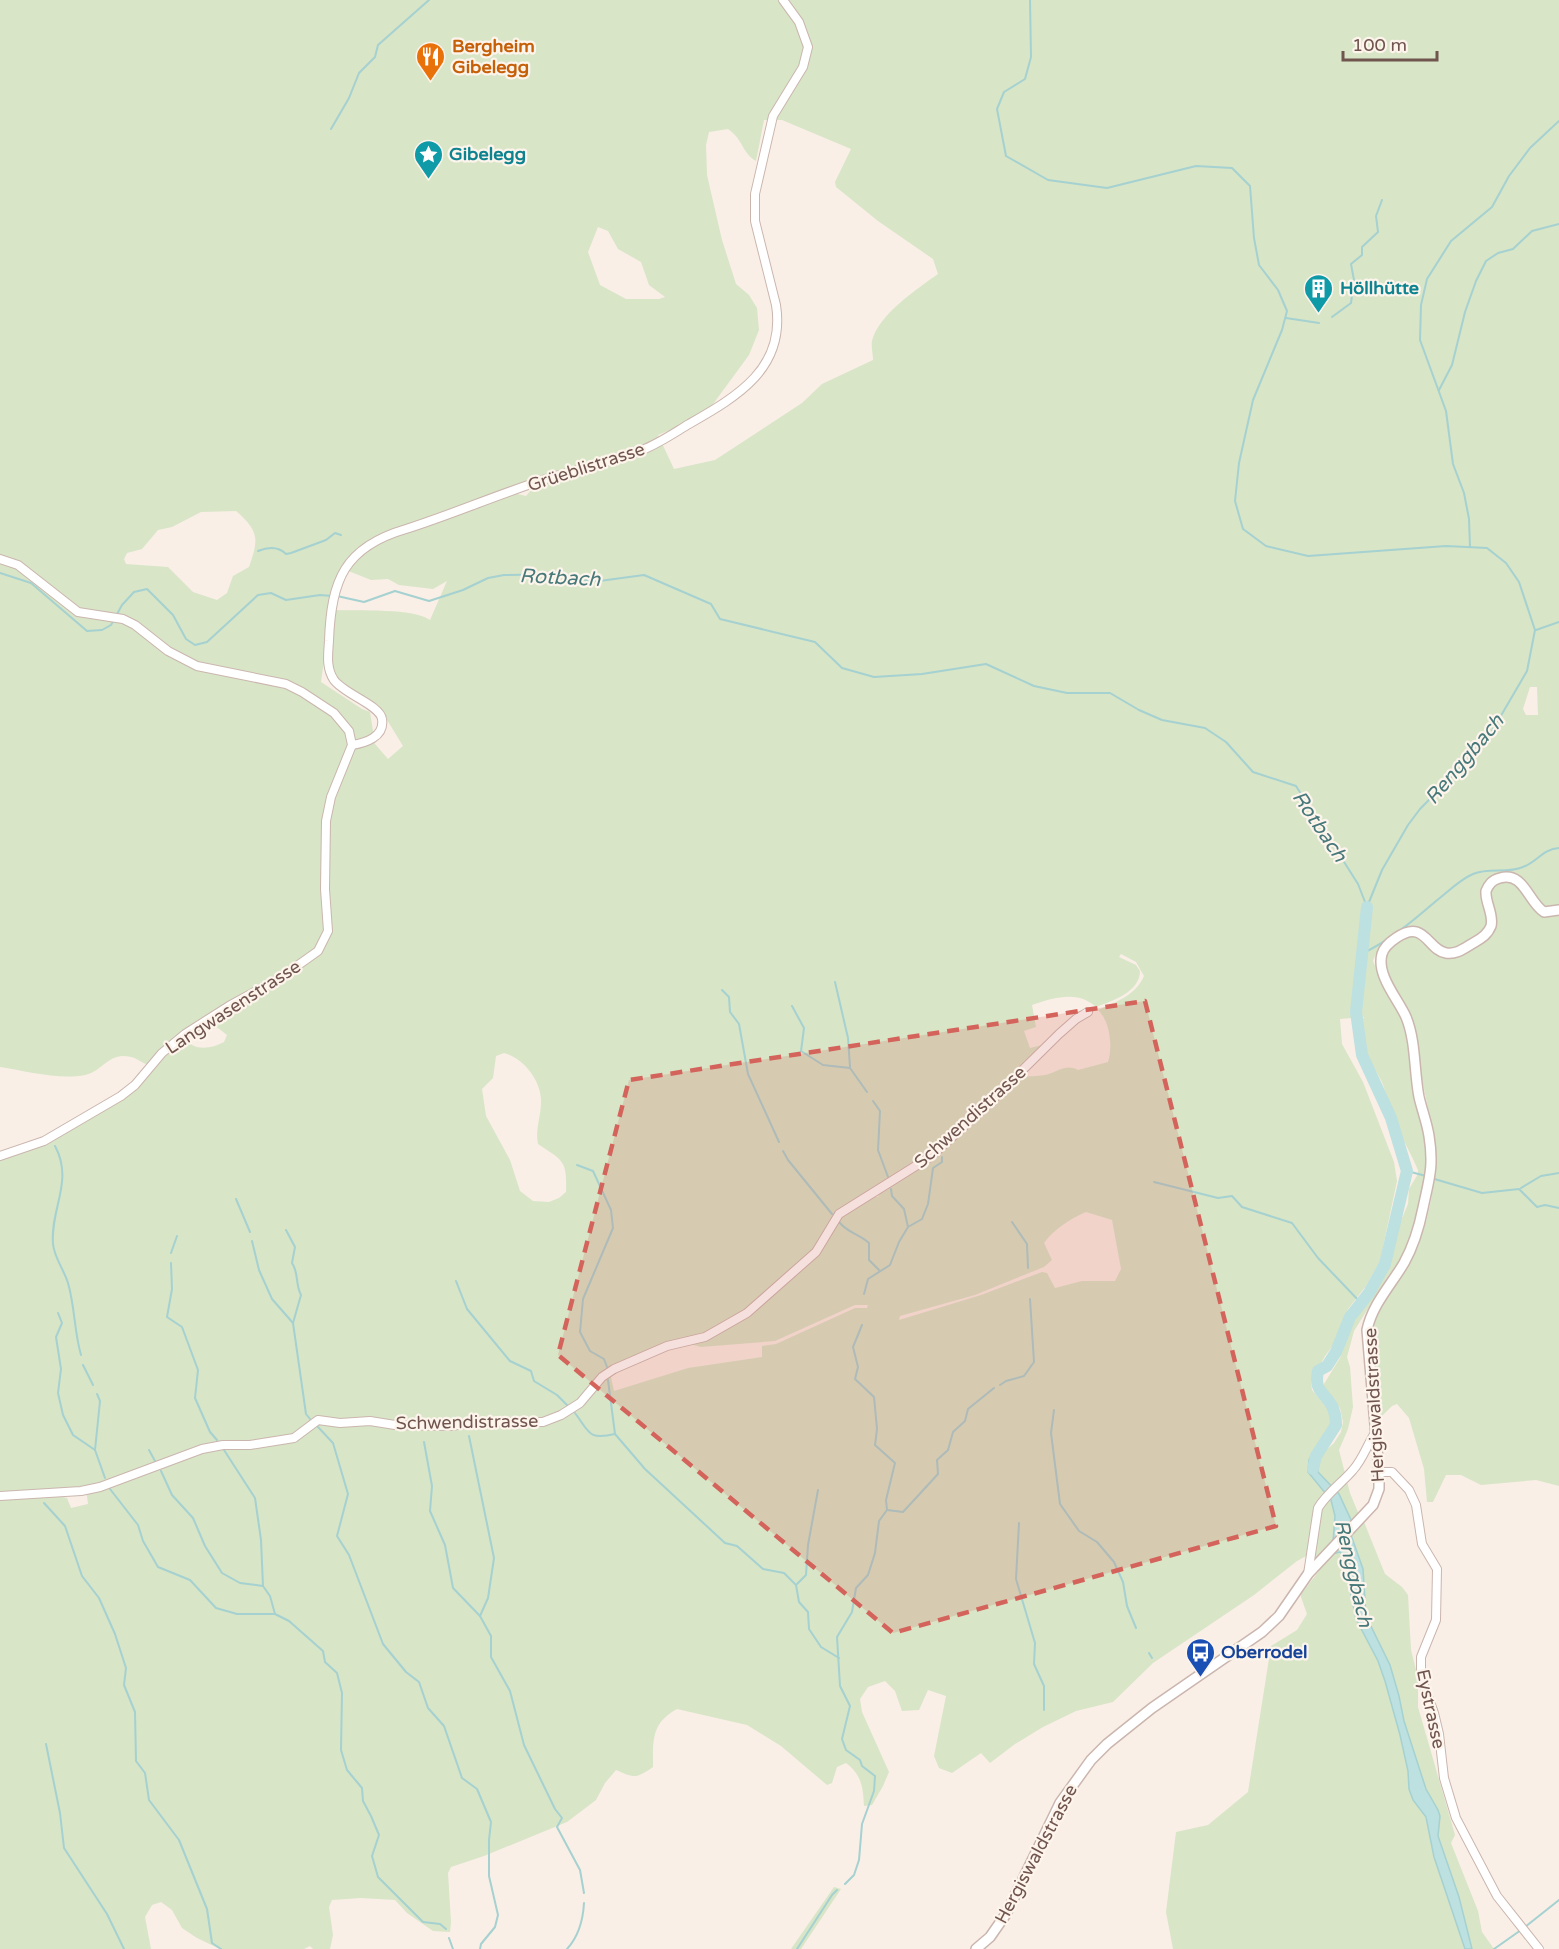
<svg xmlns="http://www.w3.org/2000/svg" width="1559" height="1949" font-family="'Varela Round',sans-serif">
<rect width="100%" height="100%" fill="#f9efe6"/>
<g fill="#d8e5c7" fill-rule="evenodd">
<path d="M0,0H1559V907L1549,911L1542,908C1528,894 1523,868 1498,876C1491,878 1486,882 1483,889C1480,920 1506,920 1465,944C1457,949 1452,952 1443,949C1435,944 1429,933 1421,930C1397,923 1380,941 1373,961C1381,983 1397,1000 1405,1022C1413,1042 1412,1066 1415,1086C1420,1118 1430,1146 1429,1178L1412,1239L1394,1274L1389,1275L1354,1331L1347,1357L1350,1367L1353,1407L1348,1429L1339,1450L1350,1493L1359,1515L1352,1522L1339,1494L1318,1472L1317,1466L1322,1454L1334,1443L1341,1432L1343,1422L1340,1408L1327,1395L1324,1389V1384L1340,1358L1354,1316L1389,1266L1398,1228L1408,1204L1409,1189L1418,1174V1170C1411,1153 1401,1137 1394,1120C1389,1107 1387,1093 1381,1080C1372,1063 1350,1037 1364,1017L1340,1019L1342,1044L1363,1082L1394,1162L1397,1181L1380,1261L1366,1286L1348,1309L1334,1344L1325,1356L1311,1382L1312,1390L1330,1412L1333,1421V1427L1313,1452L1309,1460L1308,1472L1331,1500L1335,1516L1334,1540L1313,1565L1314,1559L1308,1555L1297,1561L1254,1595L1153,1663L1113,1702L1076,1711L1043,1727L1015,1744L990,1763L981,1753L952,1773L939,1768L934,1756L946,1696L928,1690L919,1710L902,1711L895,1691L885,1681L868,1687L860,1699L862,1712L889,1772L883,1786L872,1805L864,1806C863,1788 862,1775 846,1763L837,1767L832,1783L827,1785L781,1746L747,1725L677,1709C651,1723 653,1741 653,1767C636,1779 634,1778 616,1770L605,1783L596,1800L567,1822L484,1856L451,1867L448,1873L451,1922L450,1932L433,1931L407,1913L395,1900L361,1898L332,1900L329,1907L333,1935L330,1949H313L310,1946L304,1949H220L197,1938L182,1928L172,1910L161,1902L152,1905L145,1917L151,1949H0V1498L48,1494L67,1498L71,1508L88,1504L86,1489L0,1495V1157L42,1143L128,1092L162,1054L184,1037C193,1052 211,1049 224,1042L227,1035L218,1028L193,1031L243,1000C216,1002 169,1047 148,1065C142,1063 137,1058 131,1057C109,1051 103,1071 85,1075C59,1080 26,1071 0,1067ZM764,120H782L851,149L835,182L836,187L878,221L933,259L938,274C917,289 878,315 872,341C871,347 873,354 873,360L822,384L802,403L715,460L674,469L658,435L705,415L749,355L759,330L757,308L749,295L736,284L722,240L707,175L706,145L709,132L728,129C743,139 742,153 756,161ZM598,227L608,231L618,249L641,262L649,285L665,297L659,299H626L600,285L588,252ZM575,470V475L532,489L526,496L513,493C492,500 472,508 452,515C421,525 360,537 346,570L371,580L388,579L399,585L433,589L447,581L430,620C415,608 356,611 336,610L330,667C337,688 359,696 377,706L381,710L403,746L388,759L375,744L370,712L362,709L321,682L335,580C344,561 359,548 377,538C395,529 416,525 434,518C481,502 527,483 575,470ZM236,511C259,531 259,539 249,567L233,576L227,593L217,600L193,592L168,567L126,564L124,559L127,553L142,549L158,530L172,527L201,512ZM1530,687H1537L1538,715H1526L1523,709ZM1121,954L1136,962L1144,976C1136,995 1116,1002 1098,1010C1110,1021 1113,1047 1108,1062L1078,1070C1065,1063 1056,1073 1045,1075C1037,1076 1027,1077 1020,1076L939,1152L881,1189L878,1197L871,1196L841,1214L820,1249L749,1314L729,1326L690,1344L701,1347L775,1341L855,1305H868L867,1308H855L776,1344L762,1346V1357L688,1368L614,1391L610,1373L614,1367L652,1350L709,1333L743,1315L812,1254L823,1240L839,1212L930,1155L969,1121L1044,1047L1042,1045L1030,1048L1024,1031L1036,1027L1032,1005C1053,998 1078,990 1096,1007C1112,1001 1140,992 1140,971L1136,965L1119,957ZM504,1053C524,1058 542,1082 541,1102C541,1117 535,1129 538,1144C564,1161 567,1161 566,1192L559,1198L549,1202L533,1201L520,1191L510,1160L486,1116L482,1089L493,1078L496,1056ZM1086,1212L1112,1220L1121,1269L1115,1281H1082L1055,1288L1047,1273L1042,1272L981,1295L899,1320L900,1316L975,1295L1044,1267L1052,1260L1044,1243C1054,1229 1070,1219 1086,1212Z"/>
<path d="M1515,881L1546,916L1559,914V1486L1536,1480L1481,1485L1461,1475H1446L1433,1502H1427L1424,1469L1409,1418L1397,1404L1392,1406L1381,1417L1378,1415C1376,1388 1366,1340 1375,1315C1380,1298 1400,1278 1409,1262C1431,1224 1439,1173 1432,1130C1424,1085 1414,1040 1399,998C1395,987 1385,976 1384,965C1383,947 1403,935 1418,935L1439,954L1488,937V892L1495,882Z"/>
<polygon points="1364,1522 1385,1574 1402,1587 1408,1595 1411,1650 1418,1678 1418,1707 1455,1835 1451,1843 1478,1911 1482,1932 1494,1949 1472,1949 1459,1897 1438,1836 1438,1810 1426,1789 1404,1721 1399,1696 1390,1665 1368,1624 1364,1603 1363,1569 1351,1535"/>
<polygon points="1340,1552 1347,1560 1349,1568 1350,1590 1356,1619 1378,1661 1385,1681 1400,1735 1408,1771 1409,1789 1413,1800 1426,1817 1434,1857 1465,1949 1173,1949 1166,1912 1176,1832 1208,1825 1248,1792 1271,1646 1297,1630 1307,1614 1301,1597 1301,1594 1319,1571 1317,1570 1332,1554"/>
<polygon points="834,1887 841,1889 801,1949 791,1949"/>
</g>
<polygon fill="#bde0e0" stroke="#a5d1d1" stroke-width="1.5" points="1313,1452 1322,1454 1317,1461 1318,1472 1339,1494 1352,1522 1351,1535 1363,1569 1366,1616 1390,1665 1399,1696 1404,1721 1426,1789 1438,1810 1440,1816 1438,1836 1459,1897 1472,1949 1465,1949 1434,1857 1426,1817 1413,1800 1409,1789 1408,1771 1400,1735 1385,1681 1378,1661 1356,1619 1350,1590 1349,1568 1347,1560 1340,1552 1332,1554 1335,1516 1331,1500 1308,1472 1309,1460"/>
<g fill="none" stroke-linecap="round" stroke-linejoin="round">
<g stroke="#a5d1d1" stroke-width="2">
<polyline points="1030,0 1031,57 1025,79 1004,92 997,109 1006,156 1048,180 1107,188 1196,166 1232,168 1250,186 1254,238 1259,265 1278,290 1287,311 1282,330 1253,400 1239,463 1235,501 1243,529 1266,546 1308,556 1446,546 1487,548 1506,563 1519,582 1535,630 1527,671 1492,731 1478,750 1420,809 1408,825 1382,870 1367,907"/>
<polyline points="331,129 349,98 359,73 375,57 378,45 429,0"/>
<polyline points="1332,317 1351,303 1354,280 1351,264 1362,255 1362,247 1378,232 1376,216 1382,200"/>
<polyline points="1286,318 1319,323"/>
<polyline points="1439,390 1452,365 1465,312 1476,281 1486,261 1498,253 1513,249 1532,231 1559,224"/>
<polyline points="1470,547 1469,519 1464,493 1453,464 1446,411 1420,340 1421,305 1427,279 1451,241 1492,207 1509,176 1530,148 1559,121"/>
<path d="M258,551C268,547 278,546 286,554L291,553L326,540L335,533L341,535"/>
<polyline points="0,573 31,583 87,631 102,630 111,625 122,605 134,592 147,589 173,615 186,639 195,645 207,642 258,595 271,593 286,600 320,595 332,596"/>
<polyline points="337,596 364,602 395,591 429,601 463,590 488,578 504,575 564,574 592,582 644,575 711,604 720,619 815,642 842,668 874,677 922,674 986,664 1034,686 1067,693 1110,693 1139,710 1162,720 1205,728 1226,742 1253,772 1296,786 1358,884 1367,907"/>
<polyline points="1536,630 1559,622"/>
<path d="M1361,954C1388,942 1414,920 1436,901C1448,892 1459,880 1473,874C1489,867 1507,874 1523,867C1537,862 1543,849 1559,848"/>
<polyline points="835,982 848,1038 850,1067"/>
<polyline points="722,990 729,997 730,1012 739,1024 748,1074 779,1142"/>
<polyline points="792,1006 804,1028 801,1051 823,1065 850,1068 867,1092"/>
<polyline points="873,1101 880,1111 878,1150 888,1177"/>
<path d="M55,1146C74,1181 50,1209 53,1244C54,1257 64,1270 68,1283C75,1307 74,1331 81,1355"/>
<polyline points="783,1151 788,1160 832,1214"/>
<polyline points="577,1165 593,1171 611,1210 613,1228 583,1299 580,1332 590,1351 604,1359 607,1367"/>
<polyline points="1407,1171 1426,1176"/>
<polyline points="1431,1178 1482,1193 1519,1189 1537,1207 1545,1205 1559,1208"/>
<polyline points="1154,1182 1218,1198 1232,1196 1242,1207 1292,1223 1318,1258 1361,1303"/>
<polyline points="1521,1188 1541,1176 1559,1173"/>
<polyline points="236,1199 250,1232"/>
<path d="M839,1222C849,1234 858,1233 869,1243V1260L879,1270"/>
<polyline points="1012,1222 1027,1244 1028,1268"/>
<polyline points="908,1227 922,1219 928,1204 933,1168 942,1162 942,1157"/>
<path d="M286,1230L295,1247L292,1263C299,1273 295,1284 301,1295L293,1323L306,1414L310,1419"/>
<polyline points="252,1241 259,1270 272,1299 293,1323"/>
<polyline points="171,1253 177,1236"/>
<polyline points="171,1263 172,1289 167,1317 182,1327 198,1370 195,1398 210,1432 217,1440"/>
<polyline points="456,1281 467,1309 510,1361 531,1371 534,1381 557,1395 567,1405"/>
<polyline points="864,1294 868,1279 890,1265 899,1242 908,1227 904,1209 892,1196 891,1189"/>
<polyline points="58,1313 62,1323 56,1337 61,1369 58,1393 63,1415 73,1435 95,1450"/>
<polyline points="83,1365 93,1385"/>
<polyline points="608,1380 615,1434 645,1469 725,1543 737,1546 763,1569 784,1573 796,1585 799,1602 808,1612 809,1629 821,1647 839,1658"/>
<polyline points="1000,1385 1006,1381 1024,1376 1034,1362 1030,1299"/>
<polyline points="97,1394 100,1401 95,1450 105,1478"/>
<polyline points="1054,1410 1051,1433 1060,1504 1079,1531 1097,1542 1114,1562 1123,1582 1127,1606 1136,1628"/>
<path d="M575,1413C590,1433 588,1440 615,1434"/>
<polyline points="318,1427 333,1443 348,1494 337,1536 349,1555 383,1644 406,1672 419,1682 428,1708 444,1726 462,1778 477,1789 491,1822 489,1840 489,1876 498,1915 495,1927 481,1944 480,1949"/>
<polyline points="469,1436 494,1558 488,1598 480,1616"/>
<polyline points="424,1442 432,1486 430,1511 445,1545 453,1588 480,1616 491,1636 491,1657 510,1691 524,1745 555,1809 562,1818 557,1827 580,1870 584,1893"/>
<polyline points="149,1450 155,1461"/>
<polyline points="224,1450 255,1498 261,1540 263,1586 270,1596 275,1614"/>
<polyline points="161,1471 172,1495 193,1518 205,1546 222,1573 240,1583 263,1586"/>
<polyline points="110,1489 138,1525 143,1541 158,1567 190,1580 216,1608 237,1614 275,1614 289,1621 323,1651 325,1662 337,1673 342,1693 341,1750 347,1770 362,1788 363,1801 371,1816 379,1835 372,1856 378,1877 423,1922 440,1924 446,1929"/>
<polyline points="44,1503 65,1526 82,1576 99,1598 115,1634 126,1668 124,1685 135,1712 136,1761 145,1773 149,1800 179,1840 207,1909 212,1943 221,1949"/>
<polyline points="887,1510 903,1512 938,1474 937,1460 948,1450 953,1432 965,1421 968,1409 994,1388"/>
<polyline points="1019,1523 1016,1579 1035,1643 1034,1664 1044,1686 1044,1710"/>
<polyline points="797,1584 806,1575 808,1545 818,1490"/>
<polyline points="1149,1653 1152,1658"/>
<polyline points="46,1744 60,1813 64,1848 107,1914 124,1949"/>
<polyline points="845,1884 854,1875 859,1860 862,1824 874,1791 875,1776 862,1766 860,1760 846,1750 842,1739 850,1706 840,1686 837,1637 852,1612 856,1588 868,1575 875,1553 879,1521 887,1510 886,1500 895,1463 875,1445 877,1429 874,1397 855,1379 858,1367 853,1347 862,1325"/>
<polyline points="1525,1927 1559,1900"/>
<polyline points="449,1938 453,1949"/>
<path d="M567,1949C579,1936 583,1921 584,1903"/>
<polyline points="797,1949 832,1895 837,1890"/>
<polyline points="1494,1949 1521,1930"/>
</g>
<path stroke="#bde0e0" stroke-width="12" d="M1313,1469L1316,1456L1336,1425C1336,1418 1335,1412 1332,1406C1323,1391 1314,1391 1318,1371L1327,1366L1336,1352L1350,1317L1369,1293L1385,1264L1407,1171L1391,1118L1362,1055L1356,1012L1367,907"/>
<defs>
<g id="minor">
<polyline points="0,559 18,565 78,612 123,619 135,625 168,651 197,666 286,684 302,692 334,713 349,731 352,745 331,797 326,821 325,889 328,931 318,951 280,978 229,1006 185,1034 162,1053 135,1085 121,1096 44,1141 0,1156"/>
<path d="M352,745C365,743 385,737 382,719C380,705 344,694 334,680C326,668 328,655 329,641C331,581 344,547 406,529C453,514 499,494 546,479C578,469 611,462 642,450C658,444 674,433 689,424C736,397 786,369 776,305L755,221V194L773,116L803,67L808,47L799,22L783,0"/>
<polyline points="1379,1472 1392,1472 1409,1490 1416,1505 1422,1544 1437,1569 1436,1620 1421,1657 1421,1677 1434,1713 1439,1734 1444,1778 1456,1818 1497,1896 1539,1949"/>
<polyline points="0,1496 81,1491 100,1487 202,1449 223,1445 250,1445 294,1438 318,1420 340,1423 370,1421 395,1425 452,1426 472,1422 543,1422 561,1415 580,1403 602,1377 614,1369 667,1346 705,1337 747,1313 816,1252 839,1214 930,1157 983,1109 1059,1034 1076,1019 1088,1012"/>
<path d="M1308,1574L1318,1508C1327,1493 1342,1483 1353,1470C1363,1459 1367,1445 1375,1433"/>
</g>
<path id="tertiary" d="M976,1949L990,1937L1006,1914L1060,1803L1091,1760L1107,1744L1152,1708L1262,1632L1279,1616L1308,1574L1373,1505L1379,1489V1472L1367,1330C1372,1305 1391,1285 1404,1263C1414,1245 1419,1228 1423,1208C1429,1179 1434,1167 1429,1136C1427,1123 1422,1110 1419,1097C1414,1071 1416,1041 1406,1017C1398,999 1376,975 1382,954C1384,947 1390,942 1396,938C1425,918 1427,950 1446,953C1457,955 1466,947 1475,942C1482,938 1488,934 1491,926C1494,914 1485,903 1486,891C1489,884 1492,880 1500,878C1524,871 1528,902 1544,912L1559,910"/>
</defs>
<use href="#minor" stroke="#cab6ae" stroke-width="10"/>
<use href="#tertiary" stroke="#cab6ae" stroke-width="12"/>
<use href="#minor" stroke="#fff" stroke-width="8"/>
<use href="#tertiary" stroke="#fff" stroke-width="9"/>
</g>
<path fill="#d4635b" fill-opacity="0.2" stroke="#d4635b" stroke-width="4.5" stroke-dasharray="12 8" stroke-linejoin="round" d="M1145,1001L1276,1526L893,1633L558,1355L629,1080Z"/>
<defs>
<symbol id="restaurant-pin" viewBox="-11 -11 22 30"><path d="M0 17L-7.5 6A9.5 9.5 0 1 1 7.5 6Z" fill="#e8710a" stroke="#fdf4ec"/><path d="M-5-6h1v4h1v-4h1v4h1v-4h1v5L-1.5 .5V6h-2V.5L-5-1ZM5-6V6H3V1.5H1.5Q1.5-4 5-6Z" fill="#fff"/></symbol>
<symbol id="sight-pin" viewBox="-11 -11 22 30"><path d="M0 17L-7.5 6A9.5 9.5 0 1 1 7.5 6Z" fill="#0f9aa8" stroke="#fdf4ec"/><path d="M0-6L1.8-2.2L6-1.7L2.9 1.2L3.7 5.4L0 3.3L-3.7 5.4L-2.9 1.2L-6-1.7L-1.8-2.2Z" fill="#fff"/></symbol>
<symbol id="building-pin" viewBox="-11 -11 22 30"><path d="M0 17L-7.5 6A9.5 9.5 0 1 1 7.5 6Z" fill="#0f9aa8" stroke="#fdf4ec"/><path d="M-4-6H4V6H1V3H-1V6H-4ZM-2.5-4.3h1.7v1.8h-1.7ZM.8-4.3h1.7v1.8H.8ZM-2.5-1h1.7V.8h-1.7ZM.8-1h1.7V.8H.8Z" fill="#fff"/></symbol>
<symbol id="bus-pin" viewBox="-11 -11 22 30"><path d="M0 17L-7.5 6A9.5 9.5 0 1 1 7.5 6Z" fill="#1a4fb4" stroke="#fdf4ec"/><path d="M-5-6H5V4H4V6H2V4H-2V6H-4V4H-5ZM-3.5-4V0h7V-4ZM-3.5 1.2v1.5H-2V1.2ZM2 1.2v1.5H3.5V1.2Z" fill="#fff"/></symbol>
</defs>
<g fill-rule="evenodd">
<use href="#restaurant-pin" x="414" y="40" width="33" height="45"/>
<use href="#sight-pin" x="412" y="138" width="33" height="45"/>
<use href="#building-pin" x="1302" y="272" width="33" height="45"/>
<use href="#bus-pin" x="1184" y="1636" width="33" height="45"/>
</g>
<g text-anchor="middle" stroke-width="4.5" stroke-linejoin="round" paint-order="stroke">
<g font-size="18" font-weight="bold" fill="#c56008" stroke="#fdf4ec" text-anchor="start">
<text x="452" y="52">Bergheim<tspan x="452" dy="21">Gibelegg</tspan></text>
</g>
<g font-size="18" font-weight="bold" fill="#0d838f" stroke="#fdf4ec" text-anchor="start">
<text x="449" y="160">Gibelegg</text>
<text x="1340" y="294">Höllhütte</text>
</g>
<g font-size="18" fill="#70554e" stroke="#fdf4ec">
<text transform="translate(586 467) rotate(-18)" y="6">Grüeblistrasse</text>
<text transform="translate(233 1007) rotate(-33)" y="6">Langwasenstrasse</text>
<text transform="translate(970 1117) rotate(-42)" y="6">Schwendistrasse</text>
<text transform="translate(1374 1405) rotate(-93)" y="6">Hergiswaldstrasse</text>
<text transform="translate(467 1422) rotate(-1)" y="6">Schwendistrasse</text>
<text transform="translate(1431 1709) rotate(78)" y="6">Eystrasse</text>
<text transform="translate(1036 1854) rotate(-62)" y="6">Hergiswaldstrasse</text>
</g>
<g font-size="18" font-weight="bold" fill="#164399" stroke="#fdf4ec" text-anchor="start">
<text x="1221" y="1658">Oberrodel</text>
</g>
<g font-size="20" font-style="italic" fill="#47797a" stroke="#fdf4ec">
<text transform="translate(560 577) rotate(3)" y="7">Rotbach</text>
<text transform="translate(1464 759) rotate(-50)" y="7">Renggbach</text>
<text transform="translate(1320 826) rotate(56)" y="7">Rotbach</text>
<text transform="translate(1354 1573) rotate(77)" y="7">Renggbach</text>
</g>
</g>
<path d="M1343 51v9h94v-9" fill="none" stroke="#70554e" stroke-width="3"/>
<text x="1352" y="51" font-size="18" fill="#70554e" stroke="#fdf4ec" stroke-width="4.5" paint-order="stroke">100 m</text>
</svg>
